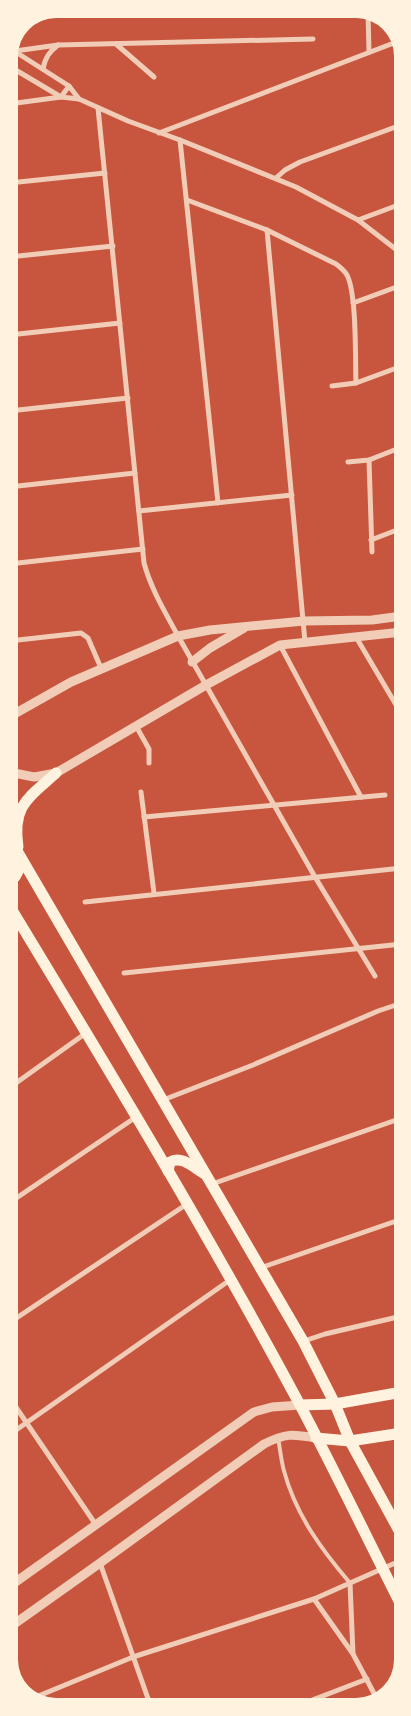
<svg xmlns="http://www.w3.org/2000/svg" width="411" height="1716" font-family="Helvetica,sans-serif">
<rect width="100%" height="100%" fill="#c8553d"/>
<g fill="none" stroke-linecap="round" stroke-linejoin="round">
<path stroke="#f1ccb7" stroke-width="4" d="M278,1437C280,1449 281,1460 284,1471C296,1515 321,1549 350,1583"/>
<g stroke="#f1ccb7" stroke-width="5">
<polyline points="368,12 369,52"/>
<polyline points="116,44 154,77"/>
<polyline points="11,49 69,86 79,99"/>
<polyline points="15,51 58,45 313,39"/>
<polyline points="9,66 61,97 79,99 128,121 180,140 296,187 358,220 402,254"/>
<path d="M43,69C45,58 49,52 58,45"/>
<polyline points="9,104 61,97 69,86"/>
<path d="M98,108L144,563C151,589 165,612 178,636L315,877L375,976"/>
<polyline points="159,133 399,41"/>
<polyline points="180,140 218,503"/>
<polyline points="276,178 285,170 300,162 401,125"/>
<polyline points="9,183 105,173"/>
<path d="M187,200L267,230L336,264C340,267 344,270 347,275C357,295 355,358 356,383"/>
<polyline points="358,220 401,204"/>
<polyline points="267,230 305,642"/>
<polyline points="9,257 113,246"/>
<polyline points="353,303 402,285"/>
<polyline points="9,335 120,323"/>
<polyline points="332,386 356,383 402,366"/>
<polyline points="9,411 128,398"/>
<polyline points="369,460 372,552"/>
<polyline points="348,462 369,460 402,447"/>
<polyline points="9,487 135,473"/>
<polyline points="139,511 292,495"/>
<polyline points="371,540 402,528"/>
<polyline points="9,564 143,549"/>
<polyline points="356,637 402,715"/>
<polyline points="9,641 81,633 88,638 101,668"/>
<polyline points="280,645 361,797"/>
<polyline points="136,726 149,749 149,763"/>
<polyline points="141,792 154,893"/>
<polyline points="144,817 385,795"/>
<polyline points="85,902 402,868"/>
<polyline points="124,973 402,944"/>
<polyline points="9,977 14,976"/>
<polyline points="9,1088 86,1033"/>
<polyline points="163,1100 253,1065 378,1011 402,1003"/>
<polyline points="212,1184 402,1118"/>
<polyline points="9,1203 136,1117"/>
<polyline points="260,1268 402,1219"/>
<polyline points="9,1323 187,1204"/>
<polyline points="304,1341 325,1334 402,1316"/>
<polyline points="9,1397 96,1525"/>
<polyline points="9,1435 230,1280"/>
<polyline points="100,1563 151,1707"/>
<polyline points="350,1583 353,1654"/>
<polyline points="314,1599 353,1654 377,1699"/>
<polyline points="31,1699 133,1657 314,1599 402,1560"/>
<polyline points="294,1707 367,1679"/>
</g>
<g stroke="#f1ccb7" stroke-width="9">
<polyline points="192,662 210,648 244,628"/>
<polyline points="9,717 71,682 178,636 210,630 304,621 372,620 402,616"/>
<polyline points="9,772 34,777 56,773 206,685 280,645 402,632"/>
<polyline points="10,1586 254,1412 272,1407 300,1405"/>
<path d="M10,1627L100,1563L264,1444C286,1433 292,1434 316,1438"/>
</g>
<g stroke="#fff3e0" stroke-width="11">
<polyline points="9,837 303,1341 335,1404 350,1441 402,1536"/>
<path d="M18,847C12,806 27,799 56,773"/>
<polyline points="9,880 15,877 23,862"/>
<path d="M9,905C109,1070 209,1235 300,1405C335,1471 368,1540 402,1607"/>
<path d="M168,1171L170,1162C182,1155 194,1168 205,1174"/>
<polyline points="300,1405 335,1404 402,1392"/>
<polyline points="316,1438 350,1441 402,1433"/>
</g>
</g>
<path d="M0 0H411V1716H0ZM56 18H356A38 38 0 0 1 394 56V1660A38 38 0 0 1 356 1698H56A38 38 0 0 1 18 1660V56A38 38 0 0 1 56 18Z" fill="#fff3e0" fill-rule="evenodd"/>
</svg>
